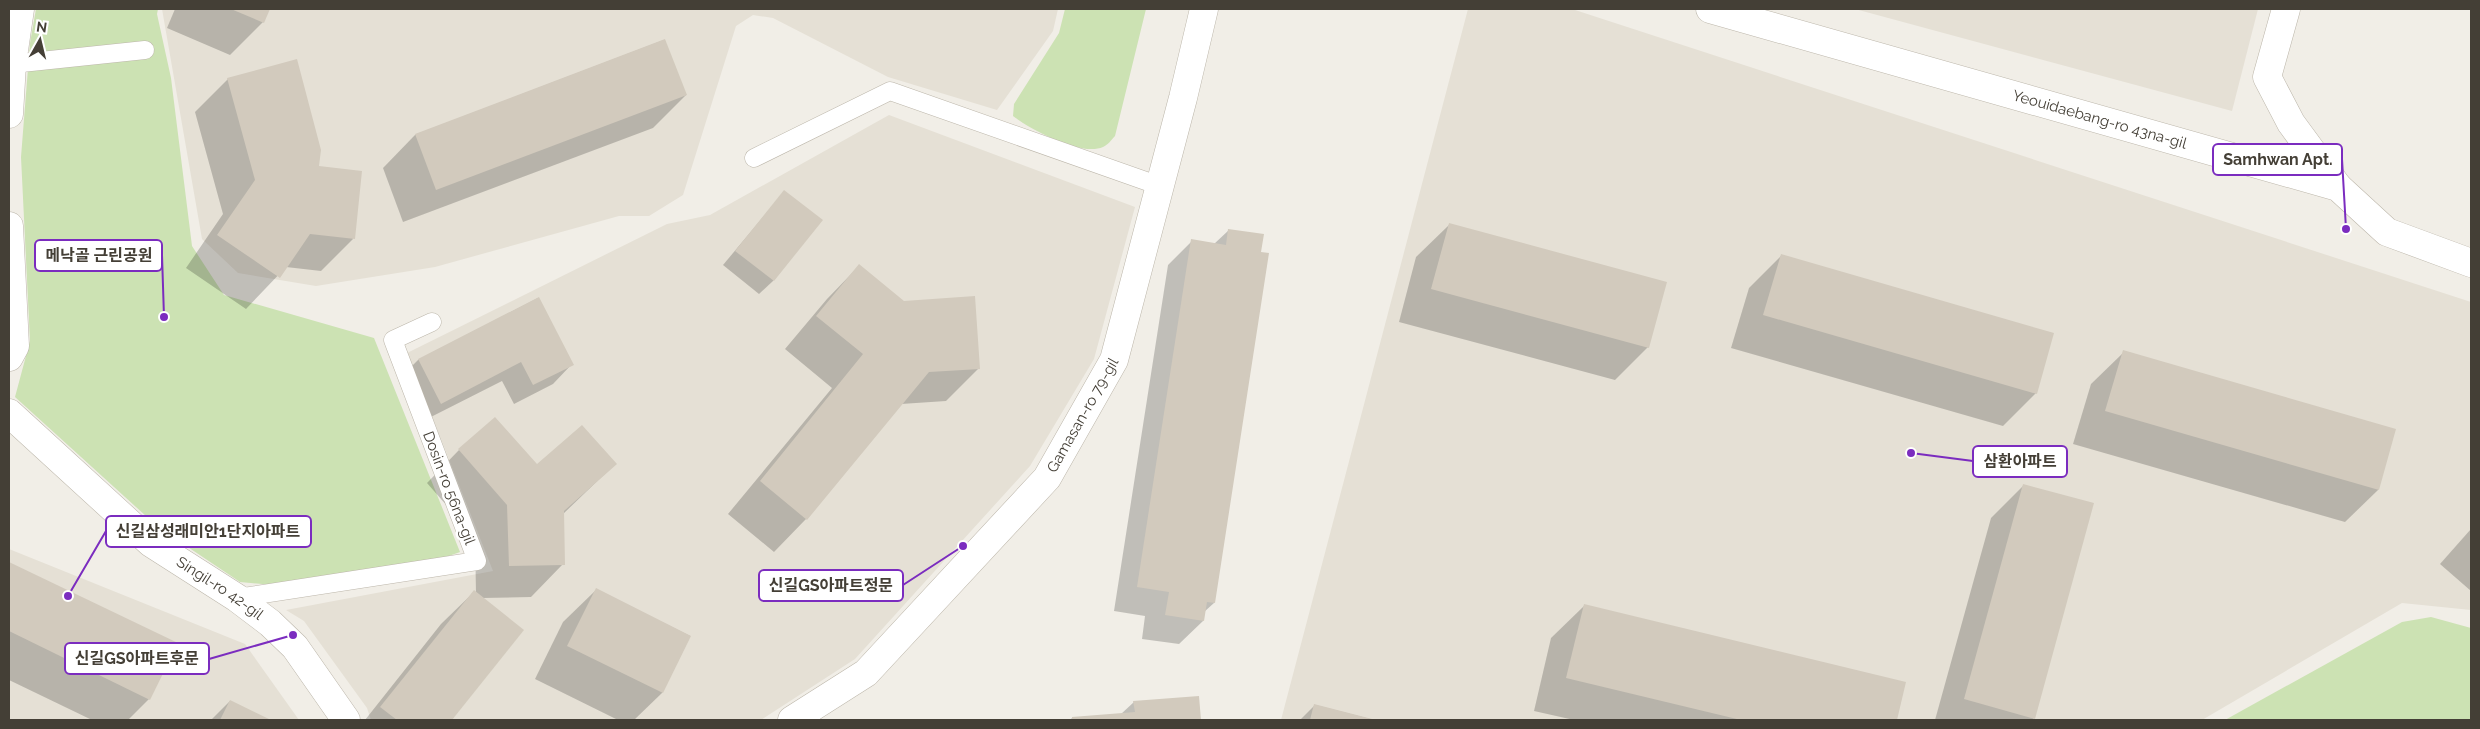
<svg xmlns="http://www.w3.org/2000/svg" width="2480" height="729" font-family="Raleway,'Noto Sans KR',sans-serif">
<rect width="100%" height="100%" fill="#f1eee7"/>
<g fill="#e5e0d5">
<polygon points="162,9 1058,9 1053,31 997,110 888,77 773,18 753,15 736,26 683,195 649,216 619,216 435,267 316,286 238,273 202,239"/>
<polygon points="1468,9 1572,9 2471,302 2471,610 2402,603 2202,720 1281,720"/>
<polygon points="1855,9 2258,9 2232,111"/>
<polygon points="889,115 1135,207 1094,359 1030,466 855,659 761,720 371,720 367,708 304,621 286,610 493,571 407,353 667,224 710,215"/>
<polygon points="9,549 245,644 299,720 9,720"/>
</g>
<g fill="#cce2b3">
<polygon points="36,9 158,9 157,14 171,78 192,246 224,295 374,338 460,552 421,566 296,587 240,582 158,527 15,397 30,341 21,157 30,43"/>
<path d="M1065,9H1146L1115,136C1112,139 1108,145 1103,147C1081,157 1030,129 1013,116L1014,104L1059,33Z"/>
<polygon points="2431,617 2471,628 2471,720 2225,720 2402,622"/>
</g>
<g fill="#0003">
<polygon points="175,9 268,9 263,22 230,55 167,28"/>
<polygon points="664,40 686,95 653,128 403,222 383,168 415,135"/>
<polygon points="228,79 318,167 353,239 321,271 286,267 246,309 186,268 223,214 195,112"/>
<polygon points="784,192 821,220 773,281 759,294 723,265"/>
<polygon points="1449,225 1648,347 1615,380 1399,322 1416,257"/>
<polygon points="1229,230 1214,603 1204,612 1203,621 1179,644 1142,639 1145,616 1114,611 1168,265 1192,241 1214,244"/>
<polygon points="1782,255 2036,393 2003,426 1731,348 1749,288"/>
<polygon points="859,266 979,368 946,401 901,404 806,519 774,552 728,514 832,388 785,349 827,299"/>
<polygon points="538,298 572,364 553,384 514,404 502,381 421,422 399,379 418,360"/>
<polygon points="2124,352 2395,430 2378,490 2345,522 2073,444 2091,384"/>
<polygon points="459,450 537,466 615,464 562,515 563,564 531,597 482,598 522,630 451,720 365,720 441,624 474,592 476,594 475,538 427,483"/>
<polygon points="2024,485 2034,718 2032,720 1935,720 1991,518"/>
<polygon points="2471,529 2471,591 2440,564"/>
<polygon points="9,563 176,644 149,699 128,720 92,720 9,680"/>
<polygon points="596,590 690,636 662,693 634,720 618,720 535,679 563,622"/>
<polygon points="1584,606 1905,683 1896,720 1574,720 1534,711 1551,638"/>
<polygon points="1198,697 1199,720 1070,720 1072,718 1121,714 1134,702"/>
<polygon points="230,701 268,720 211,720"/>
<polygon points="1315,705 1374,720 1300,720"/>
</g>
<g fill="#d2cabd">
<polygon points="231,9 270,9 264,23"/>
<polygon points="665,39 687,95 436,190 415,134"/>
<polygon points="297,59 321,150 319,166 362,171 355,239 310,234 280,278 217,235 255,180 227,78"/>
<polygon points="784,190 823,220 774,281 735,251"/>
<polygon points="1449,223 1667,282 1649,348 1431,289"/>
<polygon points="1228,229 1264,234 1261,252 1269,253 1215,603 1207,602 1204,621 1165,615 1169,592 1137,587 1191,239 1226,245"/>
<polygon points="1781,254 2054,333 2037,394 1763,315"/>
<polygon points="859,264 904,301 975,296 980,369 929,372 807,520 760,481 863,354 816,316"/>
<polygon points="539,297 574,365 533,385 521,362 441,404 418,359"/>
<polygon points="2123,350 2396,429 2379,490 2105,411"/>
<polygon points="495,417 537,464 582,425 617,464 564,511 565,565 509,566 507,505 458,449"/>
<polygon points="2023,484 2094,503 2035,719 1964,699"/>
<polygon points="9,562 178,643 150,700 9,631"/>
<polygon points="596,588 691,636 663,693 567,646"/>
<polygon points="474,590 524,630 452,720 397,720 380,707"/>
<polygon points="1584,604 1906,682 1897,720 1741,720 1566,678"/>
<polygon points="1199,696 1201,720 1072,720 1072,717 1135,712 1133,701"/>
<polygon points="230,700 271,720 220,720"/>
<polygon points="1314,704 1376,720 1310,720"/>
</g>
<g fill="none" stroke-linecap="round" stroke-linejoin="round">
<defs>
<g id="lane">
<polyline points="12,64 145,50"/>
<polyline points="754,158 890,91 1160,186"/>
<polyline points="237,598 477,561 393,340 432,322"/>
</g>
<g id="street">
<path id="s1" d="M1710,9L2338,187L2387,232L2471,263"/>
<polyline points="2286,9 2267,77 2291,123 2338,187"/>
<polyline points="9,114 12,64 20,9"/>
<polyline points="9,226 15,346 9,357"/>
<path id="s2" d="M9,413L151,543L237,598L270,623L295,647L346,720"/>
<path id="s3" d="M792,720L866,673L1047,478L1114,360L1183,98L1204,9"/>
</g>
</defs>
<use href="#lane" stroke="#bcb6aa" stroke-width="19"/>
<use href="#street" stroke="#bcb6aa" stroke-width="29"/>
<use href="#lane" stroke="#fff" stroke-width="18"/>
<use href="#street" stroke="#fff" stroke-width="28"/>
</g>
<g text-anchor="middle" stroke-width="5" stroke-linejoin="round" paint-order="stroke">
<g font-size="15" fill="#443f36" stroke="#fff">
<text dy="5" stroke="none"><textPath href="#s1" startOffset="405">Yeouidaebang-ro 43na-gil</textPath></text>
<text dy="5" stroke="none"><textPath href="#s3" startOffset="426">Gamasan-ro 79-gil</textPath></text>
<text transform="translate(449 488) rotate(69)" y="5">Dosin-ro 56na-gil</text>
<text dy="5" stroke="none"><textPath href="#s2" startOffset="275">Singil-ro 42-gil</textPath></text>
</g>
</g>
<path fill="none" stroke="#7b2cbf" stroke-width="2" d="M2346 229L2342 159M164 317L162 255M1911 453L1973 461M68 596L106 531M963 546L903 585M293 635L209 659"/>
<g fill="#7b2cbf" stroke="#fff" stroke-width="2">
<circle cx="2346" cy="229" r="5"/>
<circle cx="164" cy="317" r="5"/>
<circle cx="1911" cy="453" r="5"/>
<circle cx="68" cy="596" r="5"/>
<circle cx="963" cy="546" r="5"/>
<circle cx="293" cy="635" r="5"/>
</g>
<g fill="#fff" stroke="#7b2cbf" stroke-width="2">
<rect x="2213" y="144" width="129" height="31" rx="5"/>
<rect x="35" y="240" width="127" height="31" rx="5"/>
<rect x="1973" y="446" width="94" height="31" rx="5"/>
<rect x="106" y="516" width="205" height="31" rx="5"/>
<rect x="759" y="570" width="144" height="31" rx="5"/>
<rect x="65" y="643" width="144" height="31" rx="5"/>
</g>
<g font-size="16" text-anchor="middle" font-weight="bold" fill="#443f36">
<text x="2278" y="165">Samhwan Apt.</text>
<text x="99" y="261">메낙골 근린공원</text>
<text x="2020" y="467">삼환아파트</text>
<text x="208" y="537">신길삼성래미안1단지아파트</text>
<text x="831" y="591">신길GS아파트정문</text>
<text x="137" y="664">신길GS아파트후문</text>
</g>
<rect width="2480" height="729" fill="none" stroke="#443f36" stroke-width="20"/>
<g transform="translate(40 40) rotate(8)" stroke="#ffffff" stroke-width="4" paint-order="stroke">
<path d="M0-4L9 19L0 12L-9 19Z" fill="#443f36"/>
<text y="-8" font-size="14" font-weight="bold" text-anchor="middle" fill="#443f36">N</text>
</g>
</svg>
